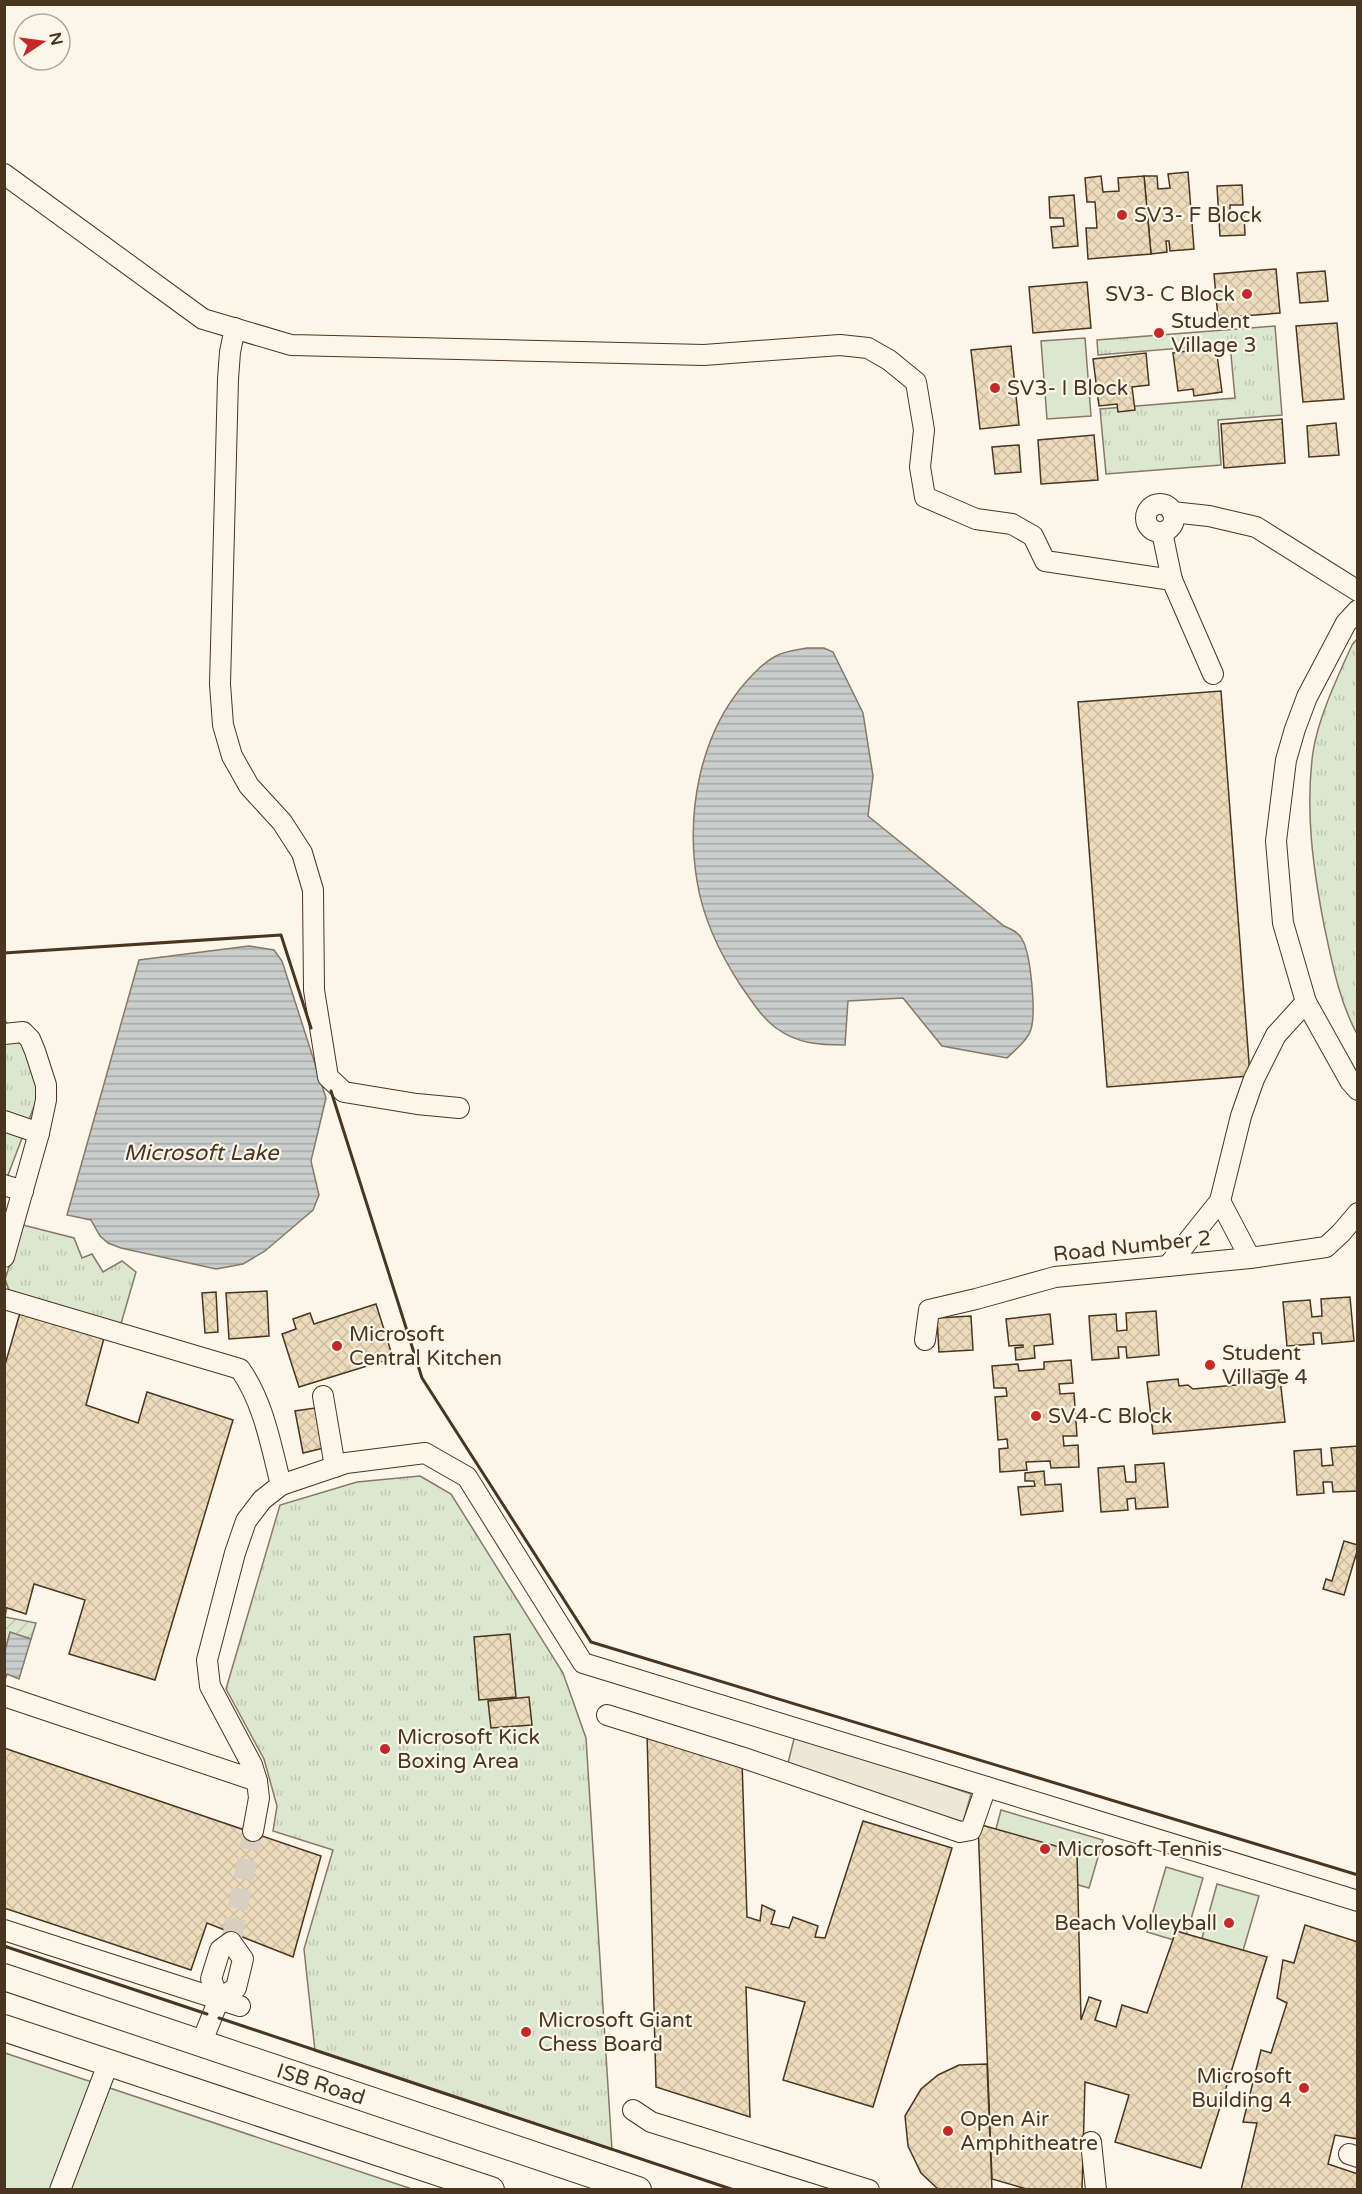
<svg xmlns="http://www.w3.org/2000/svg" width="1362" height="2194" font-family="'Varela Round',sans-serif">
<defs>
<pattern id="park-tufts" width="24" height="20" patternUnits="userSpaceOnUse" patternTransform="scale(1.5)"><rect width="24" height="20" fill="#dce7d0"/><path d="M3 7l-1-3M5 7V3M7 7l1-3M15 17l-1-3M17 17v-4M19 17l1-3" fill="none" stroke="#bec7b2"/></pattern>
<pattern id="garden-furrows" width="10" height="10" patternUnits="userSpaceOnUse" patternTransform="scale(1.5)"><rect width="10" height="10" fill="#dce7d0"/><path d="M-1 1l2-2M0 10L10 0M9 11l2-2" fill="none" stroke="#bec7b2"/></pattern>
<pattern id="water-rules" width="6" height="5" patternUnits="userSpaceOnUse" patternTransform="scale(1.5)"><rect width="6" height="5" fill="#c9cecd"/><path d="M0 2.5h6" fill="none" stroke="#a5a8a6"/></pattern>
<pattern id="building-cross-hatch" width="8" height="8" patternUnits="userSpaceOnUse" patternTransform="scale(1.5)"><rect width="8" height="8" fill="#ecdcbc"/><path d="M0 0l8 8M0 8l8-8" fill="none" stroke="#ccbda1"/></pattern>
</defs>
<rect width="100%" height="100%" fill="#fbf6e9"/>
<g fill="#dce7d0" stroke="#887966" stroke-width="1.5">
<polygon points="1085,338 1091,416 1047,419 1041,341"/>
<polygon points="1001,1810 1103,1840 1089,1888 988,1859"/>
<polygon points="1166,1867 1203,1878 1184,1943 1147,1932"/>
<polygon points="1217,1884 1259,1896 1240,1961 1199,1949"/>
<polygon points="5,2053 412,2189 5,2189"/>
</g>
<g fill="url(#park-tufts)" stroke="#887966" stroke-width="1.5">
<polygon points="1275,326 1282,415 1218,420 1221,465 1106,474 1100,409 1235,398 1230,344 1098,355 1097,340"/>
<path d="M1357,639V1034C1339,1001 1332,962 1324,925C1313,868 1305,810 1313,752C1318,718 1338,676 1352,645Z"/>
<polygon points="5,1021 10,1026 44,1080 5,1183"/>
<polygon points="23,1225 74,1238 82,1258 92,1254 103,1272 122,1261 136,1272 120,1327 11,1296 5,1279"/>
<polygon points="420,1476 451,1494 563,1673 586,1738 612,2150 315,2051 304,1949 333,1850 273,1831 277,1806 264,1759 226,1689 280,1505 357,1482"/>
</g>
<polygon fill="url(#garden-furrows)" stroke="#887966" stroke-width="1.5" points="5,1607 7,1608 5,1617 36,1623 31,1639 10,1633 5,1651"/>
<polygon fill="#ede7d9" stroke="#887966" stroke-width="1.5" points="795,1735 971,1794 963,1822 787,1767"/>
<g fill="url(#water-rules)" stroke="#887966" stroke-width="1.5">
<path d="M807,648H824L833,652L863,713L873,776L868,816L1004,926C1011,929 1018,932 1022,939C1031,954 1036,1013 1031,1029C1028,1040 1015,1050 1007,1058L942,1046L903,998L848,1001L845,1045C819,1045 798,1044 776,1028C762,1018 751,1000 741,986C720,954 703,919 697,881C686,814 699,736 745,683C754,673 764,662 776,656C785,651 797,650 807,648Z"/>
<polygon points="249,946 274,950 282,961 326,1098 311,1161 319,1195 313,1210 265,1251 243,1264 216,1269 121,1248 108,1243 100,1236 91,1220 67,1215 139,960"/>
<polygon points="10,1632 31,1639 19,1679 7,1674 5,1680 5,1651"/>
</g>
<g fill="url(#building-cross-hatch)" stroke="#4a3520" stroke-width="1.5">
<polygon points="1188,172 1194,249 1170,251 1169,241 1166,241 1167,252 1151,254 1144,176 1157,176 1158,189 1170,188 1168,174"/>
<polygon points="1101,176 1103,192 1119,191 1118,178 1144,176 1151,254 1088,259 1086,228 1097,228 1095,202 1087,202 1085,178"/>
<polygon points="1242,185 1243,205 1230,205 1230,214 1244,213 1245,235 1220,236 1217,186"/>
<polygon points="1074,195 1078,246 1053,248 1051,227 1064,226 1063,218 1050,218 1049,197"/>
<polygon points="1276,269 1280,313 1218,318 1214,274"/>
<polygon points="1325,271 1328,301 1300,303 1297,273"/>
<polygon points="1087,282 1091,328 1033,333 1029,287"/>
<polygon points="1337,323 1344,399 1303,402 1296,326"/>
<polygon points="1011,346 1019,425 980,429 971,350"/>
<polygon points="1216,347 1222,392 1194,396 1193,389 1178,391 1173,353"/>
<polygon points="1146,353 1149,385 1132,387 1135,410 1118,412 1117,404 1099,406 1093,359"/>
<polygon points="1282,419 1285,463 1224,468 1221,424"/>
<polygon points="1336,423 1339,455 1309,457 1307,426"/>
<polygon points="1094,435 1098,480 1041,484 1038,440"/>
<polygon points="1019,445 1021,472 995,474 992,447"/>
<polygon points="1221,691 1250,1076 1107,1087 1078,702"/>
<polygon points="267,1291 269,1336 229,1339 226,1293"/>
<polygon points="216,1292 218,1332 205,1333 202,1293"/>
<polygon points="1350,1297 1354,1341 1322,1344 1321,1333 1313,1333 1314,1344 1287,1346 1283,1302 1310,1300 1312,1317 1322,1316 1321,1299"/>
<polygon points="376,1304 393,1358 299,1387 282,1334 296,1329 293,1319 310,1313 314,1324"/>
<polygon points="1156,1311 1159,1355 1127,1358 1126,1347 1118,1347 1119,1358 1092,1360 1089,1316 1116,1314 1117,1331 1127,1330 1126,1313"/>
<polygon points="20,1313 104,1338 86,1405 138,1423 147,1392 233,1420 155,1680 69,1654 85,1600 34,1584 26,1614 4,1607 4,1368"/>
<polygon points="1050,1314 1053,1344 1034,1346 1035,1358 1016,1360 1015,1348 1023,1347 1023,1345 1009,1346 1006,1319"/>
<polygon points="971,1316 973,1350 939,1352 937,1318"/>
<polygon points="1071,1360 1073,1383 1059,1384 1060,1394 1074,1393 1077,1436 1063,1436 1064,1446 1078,1445 1079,1467 1051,1468 1050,1461 1026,1462 1027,1470 1000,1472 999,1449 1008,1448 1007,1439 998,1440 995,1397 1007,1396 1006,1388 994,1388 992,1366 1018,1364 1019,1371 1044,1369 1044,1362"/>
<polygon points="1279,1370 1285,1422 1153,1434 1147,1382 1178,1379 1179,1386 1188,1385 1193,1389 1225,1386 1236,1385 1240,1381 1249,1380 1250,1372"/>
<polygon points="315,1408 324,1448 303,1453 295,1411"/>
<polygon points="1358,1446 1358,1491 1333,1492 1332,1482 1323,1482 1324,1493 1297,1495 1294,1451 1321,1449 1322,1466 1333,1465 1331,1448"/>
<polygon points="1164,1463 1168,1507 1136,1509 1135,1498 1127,1499 1128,1510 1101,1512 1098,1468 1124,1466 1126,1482 1136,1482 1135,1465"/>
<polygon points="1044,1471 1045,1485 1061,1484 1063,1511 1021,1515 1018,1487 1035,1486 1034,1481 1025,1481 1025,1473"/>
<polygon points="1344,1541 1358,1545 1358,1548 1344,1595 1323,1589 1326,1579 1332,1581"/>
<polygon points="510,1634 516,1697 479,1700 474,1637"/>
<polygon points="529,1697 532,1725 491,1728 488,1701"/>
<polygon points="647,1732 742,1761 747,1917 760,1921 762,1905 775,1911 771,1924 789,1928 793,1917 818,1926 815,1937 825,1938 863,1821 952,1848 873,2107 783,2080 805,2002 746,1987 750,2117 656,2087"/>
<polygon points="4,1748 321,1856 293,1957 207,1923 191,1970 4,1908"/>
<polygon points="978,1824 1077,1852 1081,2020 1089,1997 1101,2001 1095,2020 1116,2027 1122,2005 1147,2013 1176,1931 1267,1957 1201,2168 1115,2142 1129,2095 1085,2082 1082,2190 1030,2190 992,2179"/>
<polygon points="1305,1925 1358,1942 1358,2139 1335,2135 1328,2164 1358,2174 1358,2190 1241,2190 1257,2123 1243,2122 1261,2050 1271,2053 1287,2003 1277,1998 1283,1960 1294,1963"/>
<polygon points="987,2064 992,2190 938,2189 921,2173 908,2146 905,2116 921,2089 938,2075 959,2065"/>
</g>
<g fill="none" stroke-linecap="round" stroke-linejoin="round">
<polyline stroke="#d8cfc1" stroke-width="20" stroke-dasharray="20 10" stroke-linecap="butt" points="232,1938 253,1831"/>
<defs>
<g id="minor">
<polyline points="4,174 203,319 291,345 704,355 840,345 868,348 889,360 916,382 924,430 920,467 925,497 976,519 1012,524 1033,536 1045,561 1172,580 1213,674"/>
<polyline points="235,328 230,352 228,379 220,684 223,725 232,756 249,786 282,822 302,853 313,890 314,990 328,1077 344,1092 417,1104 459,1108"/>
<circle cx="1160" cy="518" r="14"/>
<polyline points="1172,512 1209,516 1256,527 1358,591"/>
<polyline points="1162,532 1172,580"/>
<polyline points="1358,610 1346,623 1307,697 1295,729 1286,760 1276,841 1283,923 1306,1002 1350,1081 1358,1090"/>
<polyline points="4,1034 23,1032 30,1039 35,1051 46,1085 46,1100 39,1133 4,1257"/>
<polyline points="4,1121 39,1133"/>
<polyline points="4,1185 23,1191"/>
<polyline points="1220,1201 1250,1258"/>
<polyline points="1168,1266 1220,1201 1241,1116 1254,1079 1276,1035 1306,1002"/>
<path d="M4,1299L240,1369C264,1403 271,1446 281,1485L262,1500L246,1521L235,1553L207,1660L210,1686L252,1765L257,1781L4,1696"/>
<polyline points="925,1340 929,1310 976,1299 1055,1277 1250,1258 1326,1247 1341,1233 1358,1213"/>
<polyline points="323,1396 335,1467"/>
<polyline points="281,1485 346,1463 425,1453 467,1477 583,1663 1358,1901"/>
<polyline points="607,1715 744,1758 960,1832 971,1830 986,1787"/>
<polyline points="253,1831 259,1798 257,1781"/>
<polyline points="4,1930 240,2006"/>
<polygon points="231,1942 243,1959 236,1988 219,1999 211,1979 220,1950"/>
<polyline points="201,2044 219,1999"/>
<polyline points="633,2110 651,2122 869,2190"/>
<polyline points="1091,2142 1096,2190"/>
<polyline points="1349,2154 1358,2157"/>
<polyline points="60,2190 108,2064"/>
</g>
<g id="major">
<polyline points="4,1977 638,2190"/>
<polyline points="4,2028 491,2190"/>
</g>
</defs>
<use href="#minor" stroke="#4a3520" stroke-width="22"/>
<use href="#major" stroke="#4a3520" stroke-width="28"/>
<use href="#minor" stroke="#fbf6e9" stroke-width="20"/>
<use href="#major" stroke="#fbf6e9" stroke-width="26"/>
<g stroke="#4a3520" stroke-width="3">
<polyline points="4,953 281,935 311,1028"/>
<polyline points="331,1091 422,1378 591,1642 1358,1875"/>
<polyline points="4,1946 207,2014"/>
<polyline points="219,2018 734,2190"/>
</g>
</g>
<g fill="#c62828" stroke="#fbf6e9" stroke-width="2">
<circle cx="1122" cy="215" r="6"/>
<circle cx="1247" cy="294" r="6"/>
<circle cx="1159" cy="333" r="6"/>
<circle cx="995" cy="388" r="6"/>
<circle cx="337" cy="1346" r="6"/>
<circle cx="1210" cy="1365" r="6"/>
<circle cx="1036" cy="1416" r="6"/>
<circle cx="385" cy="1749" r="6"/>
<circle cx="1045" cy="1849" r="6"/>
<circle cx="1229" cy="1923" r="6"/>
<circle cx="526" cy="2032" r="6"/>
<circle cx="1304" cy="2088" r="6"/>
<circle cx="948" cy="2131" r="6"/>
</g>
<g text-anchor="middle" stroke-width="4.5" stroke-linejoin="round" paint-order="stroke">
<g font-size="21" fill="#4a3520" stroke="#fbf6e9" text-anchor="start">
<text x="1134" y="222">SV3- F Block</text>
<text x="1235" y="301" text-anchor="end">SV3- C Block</text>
<text x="1171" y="328">Student<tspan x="1171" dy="24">Village 3</tspan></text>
<text x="1007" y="395">SV3- I Block</text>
<text x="349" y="1341">Microsoft<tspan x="349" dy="24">Central Kitchen</tspan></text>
<text x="1222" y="1360">Student<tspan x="1222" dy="24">Village 4</tspan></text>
<text x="1048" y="1423">SV4-C Block</text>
<text x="397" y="1744">Microsoft Kick<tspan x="397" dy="24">Boxing Area</tspan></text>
<text x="1057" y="1856">Microsoft Tennis</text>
<text x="1217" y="1930" text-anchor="end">Beach Volleyball</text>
<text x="538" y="2027">Microsoft Giant<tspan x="538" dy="24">Chess Board</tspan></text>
<text x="1292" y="2083" text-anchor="end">Microsoft<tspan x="1292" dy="24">Building 4</tspan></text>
<text x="960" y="2126">Open Air<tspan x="960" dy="24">Amphitheatre</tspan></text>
</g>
<g font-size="21" fill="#4a3520" stroke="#fbf6e9">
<text transform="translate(1132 1246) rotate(-6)" y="7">Road Number 2</text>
<text transform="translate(321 2084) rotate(18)" y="7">ISB Road</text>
</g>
<g font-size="22" font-style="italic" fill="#4a3520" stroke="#fbf6e9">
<text x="201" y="1160">Microsoft Lake</text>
</g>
</g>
<rect width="1362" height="2194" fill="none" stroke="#4a3520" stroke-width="12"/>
<g transform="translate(42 42) rotate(77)"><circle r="28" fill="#fbf6e9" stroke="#b4a999" stroke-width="1.5"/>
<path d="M0-4.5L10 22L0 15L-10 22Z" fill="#c62828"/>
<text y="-9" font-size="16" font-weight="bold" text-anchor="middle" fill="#4a3520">N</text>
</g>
</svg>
